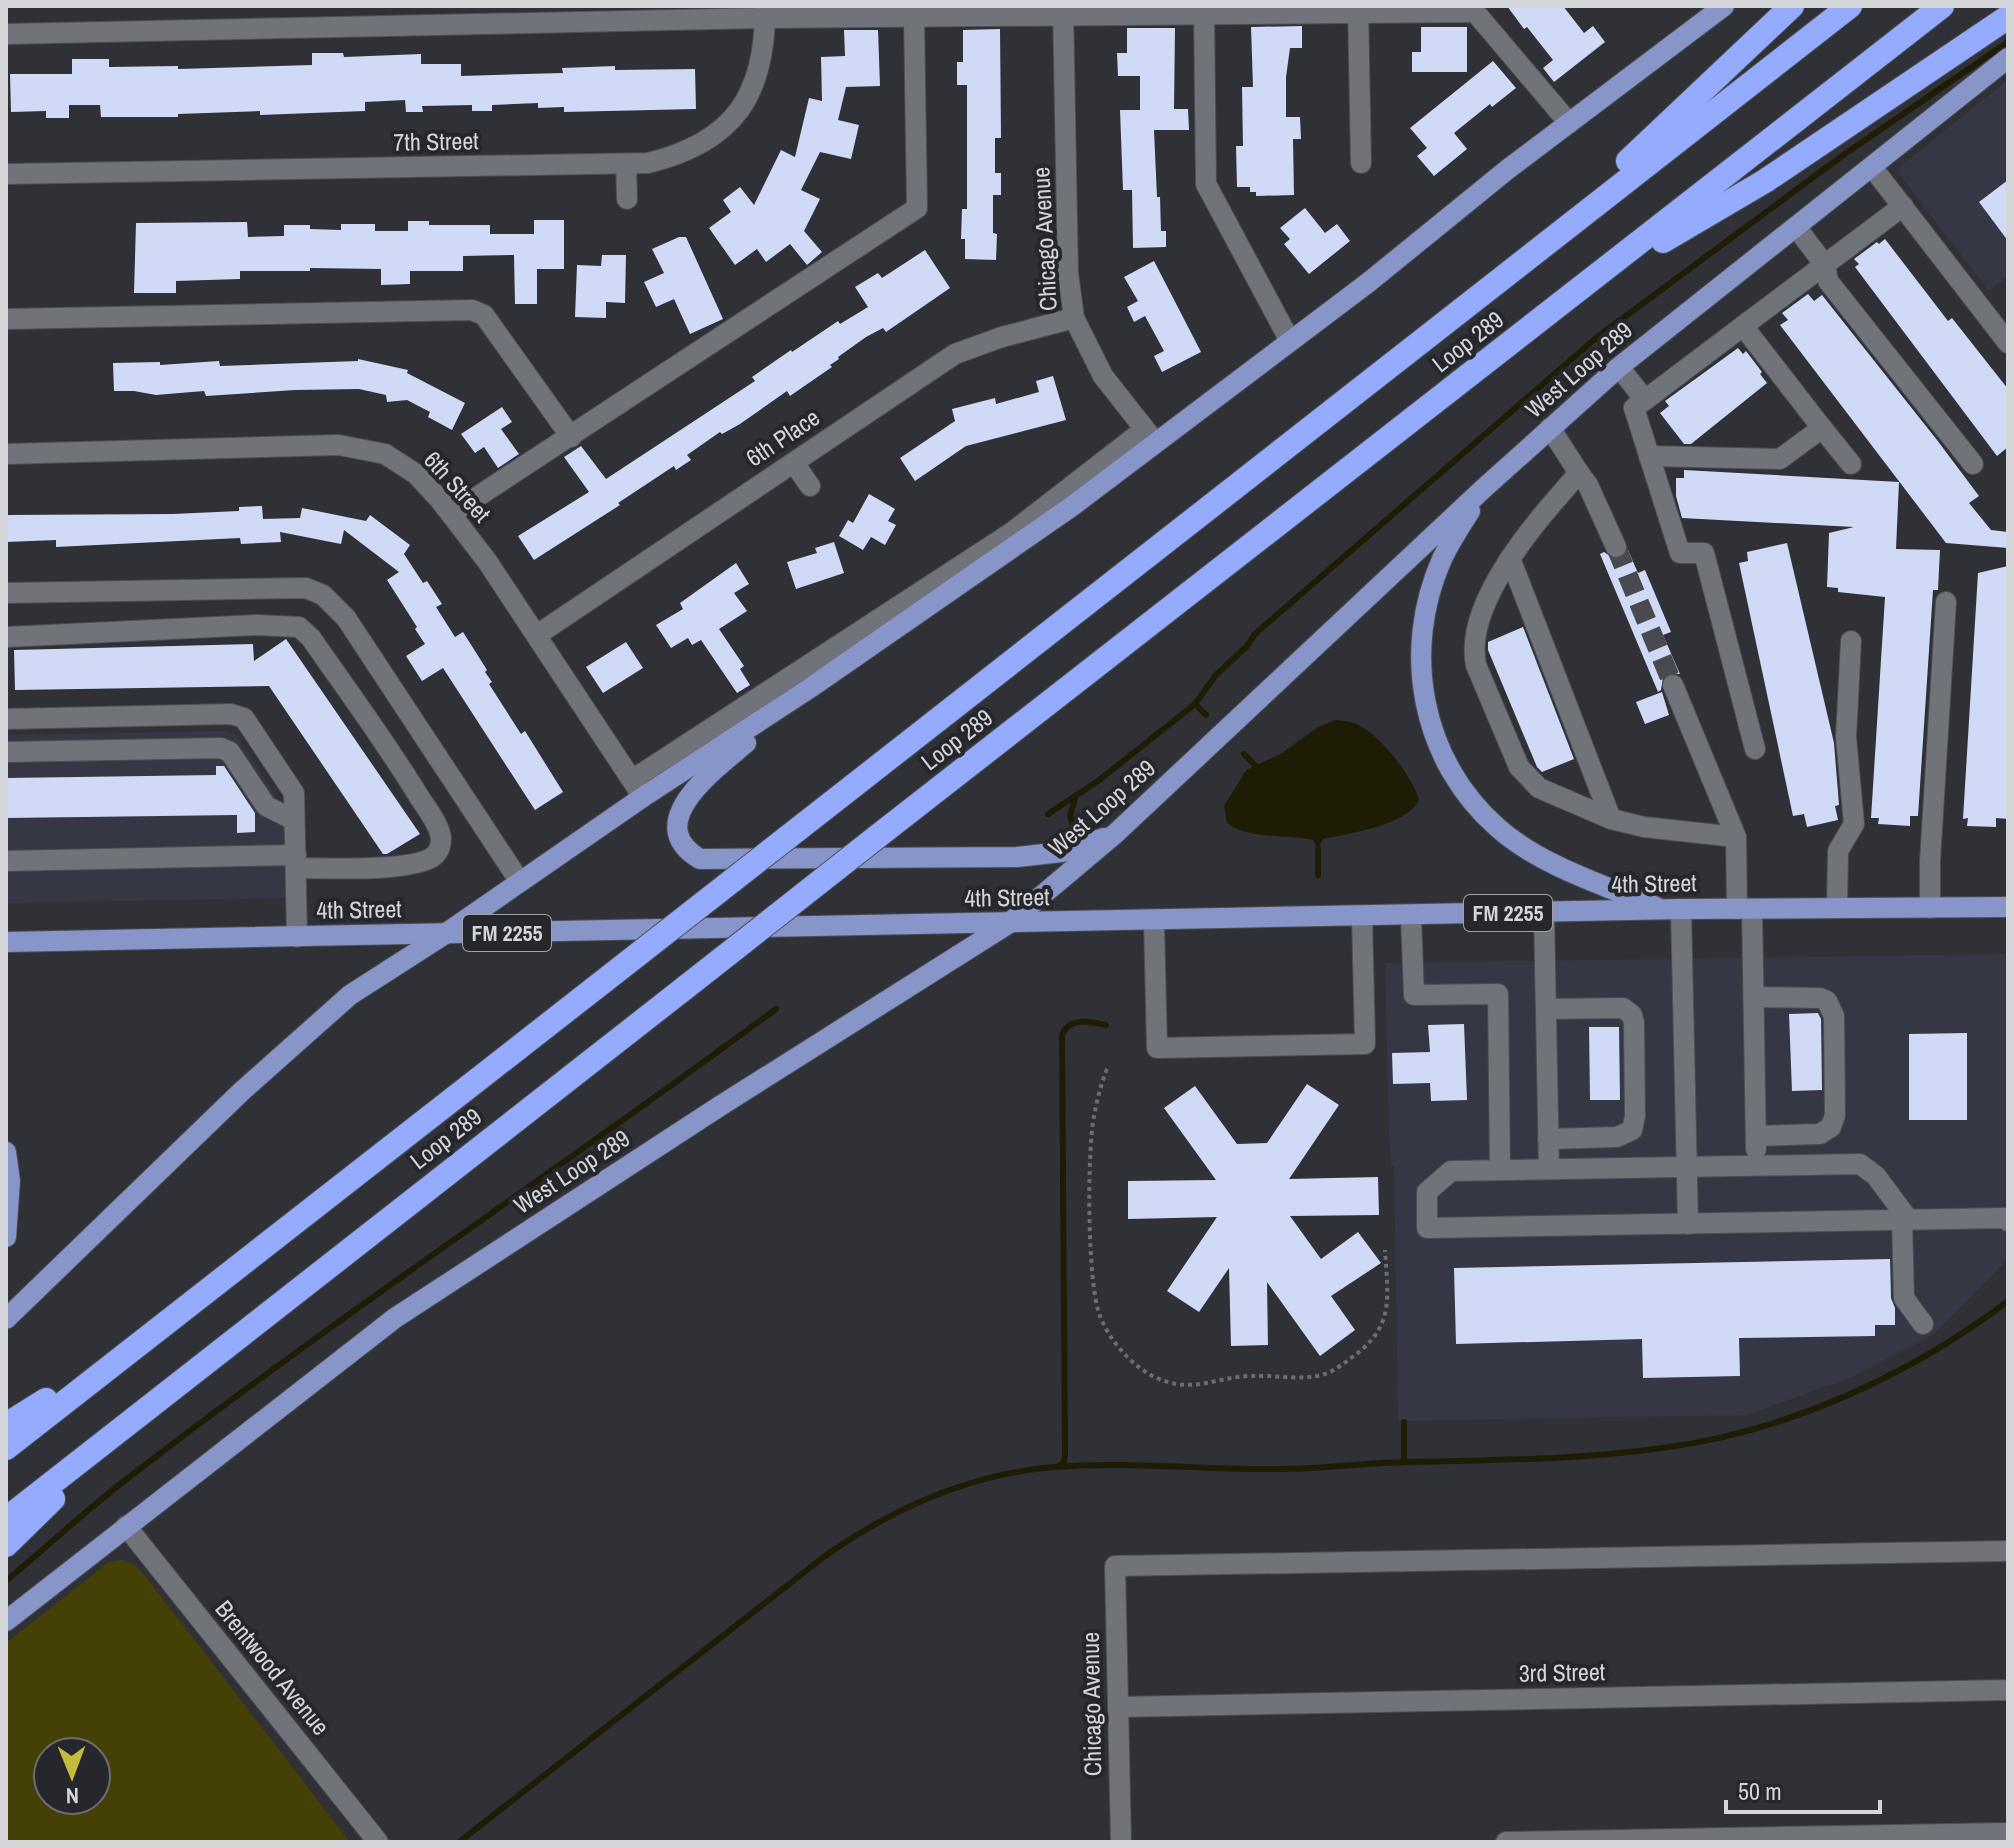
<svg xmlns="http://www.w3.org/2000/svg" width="2014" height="1848" font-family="'Archivo Narrow',sans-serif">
<rect width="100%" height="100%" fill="#2f3137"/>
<g fill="#353844">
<polygon points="2008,80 2008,276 1989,291 1896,170"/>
<polygon points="223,731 236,734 283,807 287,898 6,903 6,735"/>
<polygon points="2008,954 2008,1259 1933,1335 1852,1377 1747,1415 1398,1421 1394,1166 1391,1166 1389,1136 1385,963"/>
</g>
<path fill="#444006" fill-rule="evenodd" d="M122,1560L134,1564L143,1573L350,1842H6V1643L109,1562ZM48,1752H96V1800H48Z"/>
<path fill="#1e1c05" d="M1335,720C1344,721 1352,721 1360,726C1382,737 1412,776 1419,800C1406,826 1350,833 1323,839L1318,849L1313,840C1285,833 1252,841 1227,823L1224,806L1246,770L1282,753L1318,727Z"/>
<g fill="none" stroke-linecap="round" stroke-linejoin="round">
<g stroke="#1e1c05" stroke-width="6">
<polyline points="1206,715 1195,704 1216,675 1247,646 1255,634 1596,338 1842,156 2008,42"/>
<polyline points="1244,754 1255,765"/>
<polyline points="1048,814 1098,781 1195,704"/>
<polyline points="1075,833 1070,816 1076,795"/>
<polyline points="1318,849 1318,875"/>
<polyline points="1404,1422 1404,1462"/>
<path d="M1059,1466L1064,1462L1065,1455L1062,1036C1067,1017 1090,1021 1106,1025"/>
<path d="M6,1581C48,1546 88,1508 132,1475C342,1313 563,1167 776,1009"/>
<path d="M459,1842L825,1556C893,1508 970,1474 1054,1467C1128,1461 1203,1470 1277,1469C1321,1469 1364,1463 1408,1462C1493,1460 1578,1460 1662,1448C1786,1432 1909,1376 2008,1301"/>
</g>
</g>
<g fill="#d0d9f5">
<polygon points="1507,6 1563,6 1584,33 1593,26 1605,42 1554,82 1543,68 1553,60 1527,27 1524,29"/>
<polygon points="1302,26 1302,48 1290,48 1286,77 1286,117 1300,117 1301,139 1293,139 1294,195 1256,196 1256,192 1250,192 1250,187 1237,187 1236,146 1243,146 1242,87 1253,87 1251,27"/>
<polygon points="1421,27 1467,27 1467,72 1412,72 1412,52 1421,52"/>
<polygon points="1127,28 1175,28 1174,109 1188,109 1189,130 1154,130 1157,197 1160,197 1161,231 1166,231 1166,247 1133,248 1132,190 1123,190 1120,110 1140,110 1140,76 1118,76 1117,53 1127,53"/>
<polygon points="1000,29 1001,138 995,138 995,173 1001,173 1001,195 993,195 993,233 997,234 996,260 965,259 965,239 961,239 962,209 967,209 967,85 957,85 957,62 963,62 963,30"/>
<polygon points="844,30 878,30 880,86 846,87 838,120 859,125 851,159 820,152 801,190 820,199 804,231 822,252 807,265 790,244 766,262 757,249 735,265 709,228 731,212 723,200 740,187 754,205 781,150 795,157 809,98 822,101 821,57 845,56"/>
<polygon points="312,53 343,53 344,57 421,54 421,64 461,64 461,76 563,73 562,68 615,66 615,70 695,69 696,109 564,112 564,107 538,108 538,103 492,105 492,111 472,111 472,105 422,106 423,112 406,112 405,100 365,102 365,111 260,115 260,111 178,114 178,117 101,117 100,105 69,105 69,118 46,118 46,111 11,112 10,74 72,74 72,59 109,59 109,67 178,66 178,69 312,65"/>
<polygon points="1493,61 1516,88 1492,107 1490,104 1454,133 1467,149 1434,176 1417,156 1427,148 1410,128"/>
<polygon points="2008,180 2008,241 1979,202"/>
<polygon points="1305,208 1325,233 1337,224 1350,241 1309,274 1284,244 1290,239 1280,228"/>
<polygon points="534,220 564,220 564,269 537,269 537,304 515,304 514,255 463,256 463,271 410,271 410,284 381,285 381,269 310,268 310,271 240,271 240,279 176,281 176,293 134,293 136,223 247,222 248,237 284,236 284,225 310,225 310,229 341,230 341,224 375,224 375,231 408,231 408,221 429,221 429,225 490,225 490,234 534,234"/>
<polygon points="679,237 686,237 723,319 690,334 674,299 656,307 644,282 664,273 652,249"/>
<polygon points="1885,239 1948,321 1952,318 2008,389 2008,447 1997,456 1855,267 1859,264 1854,259 1877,242 1879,244"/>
<polygon points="925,250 950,288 886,332 883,328 866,337 838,357 839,359 830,365 832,367 803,387 790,396 787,391 740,424 722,434 720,432 687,455 691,460 676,470 674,466 618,503 620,505 534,560 518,536 589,492 564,457 581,446 606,479 755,381 752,377 791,350 792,352 838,321 840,324 868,307 855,287 878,273 882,278"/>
<polygon points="602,255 626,255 625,303 606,302 606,318 575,317 577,265 601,266"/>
<polygon points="1154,261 1201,352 1162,372 1154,356 1164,351 1145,316 1134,322 1127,307 1138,301 1124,277"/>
<polygon points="1808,294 1814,301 1822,295 1937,440 1979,496 1969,503 1991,530 2008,532 2008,548 1946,543 1780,325 1788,320 1782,313"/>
<polygon points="1738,348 1743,354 1746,351 1762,372 1760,374 1767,383 1691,444 1684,444 1660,413 1669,406 1665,401"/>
<polygon points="358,359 408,370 407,373 465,403 452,430 428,417 430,412 407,400 387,402 386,395 359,389 295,390 206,396 204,391 156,395 134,391 114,391 113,363 160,362 160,365 219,361 220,366 358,361"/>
<polygon points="1053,376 1066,420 966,446 915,481 900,458 955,421 952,409 995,398 996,404 1039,392 1036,381"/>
<polygon points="502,407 512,422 501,429 519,454 498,468 484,447 475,453 461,434"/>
<polygon points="1684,470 1899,482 1896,549 1940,550 1938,590 1933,590 1918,816 1910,816 1910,826 1878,824 1879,818 1871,818 1885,597 1838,592 1838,588 1827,587 1829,533 1854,527 1682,518 1676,496 1676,478 1684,478"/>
<polygon points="869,494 895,509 888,521 896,525 885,545 871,537 863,550 839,536 848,520 853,523"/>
<polygon points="262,506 263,519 300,518 302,508 366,521 370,515 410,545 404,554 423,583 427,581 442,604 436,607 455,637 463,632 487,670 485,672 492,682 489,684 521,734 525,731 563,792 535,810 443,668 422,681 406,656 425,644 415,629 417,627 387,580 399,572 344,530 341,544 280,532 281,542 241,544 240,538 56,547 56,540 6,542 6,515 173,514 239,511 239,507"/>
<polygon points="834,542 844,573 796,589 787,562 817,553 815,548"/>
<polygon points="1787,543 1834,743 1839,805 1835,806 1838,820 1807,827 1804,814 1793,816 1739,563 1748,561 1747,552"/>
<polygon points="1628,550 1638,573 1645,570 1671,632 1663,635 1680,674 1669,673 1663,677 1661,690 1658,692 1600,554 1604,552 1616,560 1622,558"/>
<polygon points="736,563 749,584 734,593 747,611 719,629 744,666 740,669 750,685 737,693 701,640 692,645 688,638 671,648 656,625 683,609 680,603"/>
<polygon points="2008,566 2008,819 1996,818 1996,827 1967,826 1968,818 1963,819 1978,573"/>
<polygon points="1523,627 1574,759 1542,772 1537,767 1488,650 1488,642"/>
<polygon points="286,639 420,834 387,854 383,854 269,686 15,690 14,650 253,644 254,661"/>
<polygon points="626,642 643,668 603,693 586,667"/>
<polygon points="1662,692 1669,715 1645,724 1636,702"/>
<polygon points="216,766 224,766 255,813 255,832 237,833 237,815 6,818 6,778 216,775"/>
<polygon points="1818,1013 1821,1019 1822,1090 1792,1091 1789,1014"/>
<polygon points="1464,1024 1467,1100 1431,1101 1430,1083 1393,1084 1392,1053 1430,1052 1428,1025"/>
<polygon points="1589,1027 1619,1027 1620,1100 1590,1100"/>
<polygon points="1967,1033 1967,1120 1909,1120 1909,1034"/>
<polygon points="1307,1084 1339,1105 1289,1179 1378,1177 1379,1215 1290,1216 1321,1259 1358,1232 1381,1263 1331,1296 1355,1330 1320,1356 1267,1282 1268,1345 1231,1346 1229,1268 1199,1312 1167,1291 1217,1217 1128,1219 1128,1181 1216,1180 1164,1108 1195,1086 1237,1144 1267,1143"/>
<polygon points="1890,1259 1891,1298 1895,1308 1895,1325 1875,1325 1875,1336 1739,1338 1740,1376 1643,1378 1642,1339 1456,1344 1454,1268"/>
</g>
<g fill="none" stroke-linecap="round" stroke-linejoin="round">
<polyline stroke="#484a4f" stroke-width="20" stroke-dasharray="20 10" stroke-linecap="butt" points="1616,547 1673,685"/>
<defs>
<g id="minor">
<polyline points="1063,6 1068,273 1074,318 1103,376 1151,437"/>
<polyline points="1358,6 1361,163"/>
<polyline points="1204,13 1206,184 1290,341"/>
<polyline points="6,34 765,18 1475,12 1569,123"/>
<polyline points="626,164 627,199"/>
<polyline points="1872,167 2008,343"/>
<path d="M6,174L648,163C735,142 766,94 765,6"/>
<polyline points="1796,227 1825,265 1828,281 1973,464"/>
<polyline points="6,319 472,310 484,315 571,437"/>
<polyline points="1619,367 1645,400 1634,408 1680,553 1704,553 1755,749"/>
<polyline points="1645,400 1743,326"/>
<path d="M1550,428L1579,473C1540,517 1463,602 1476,665L1519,767L1539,788L1611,819L1644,827L1736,837L1737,909"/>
<polyline points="1822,428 1851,464"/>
<polyline points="6,454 339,445 385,454 416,474 440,500 487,561 643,797"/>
<polyline points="1649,456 1780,459 1822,428 1743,326 1903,206"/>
<polyline points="794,463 810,486"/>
<polyline points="1579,473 1588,485 1616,547"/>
<polyline points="451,514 917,208 914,16"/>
<polyline points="1510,558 1611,819"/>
<polyline points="6,593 306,588 323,595 346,618 520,882"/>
<polyline points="537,635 955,354 1002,337 1074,318"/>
<path d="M6,637L257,625L299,627L311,638C347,690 385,741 418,795C426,808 439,823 441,838C441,844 439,851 435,855C416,873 324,868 296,868"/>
<polyline points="1673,685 1736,837"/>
<polyline points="6,719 231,714 244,718 294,793 297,937"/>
<polyline points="6,752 221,748 230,752 266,806 294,820"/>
<polyline points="632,780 1011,533 1144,430"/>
<polyline points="6,861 296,855"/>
<polyline points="1837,908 1838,851 1854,824 1846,737 1851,641"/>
<polyline points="1930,908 1930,861 1946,602"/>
<polyline points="1681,909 1688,1224"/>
<polyline points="1752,909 1756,1149"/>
<polyline points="1544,913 1549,1169"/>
<polyline points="1411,916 1414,995 1498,994 1500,1170"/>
<polyline points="1154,921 1157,1048 1365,1044 1362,917"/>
<polyline points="1754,997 1820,998 1827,1001 1834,1016 1835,1115 1831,1127 1820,1134 1756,1136"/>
<polyline points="1546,1009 1623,1008 1632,1015 1634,1023 1635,1116 1632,1130 1617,1137 1548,1139"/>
<polyline points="1902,1219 1904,1298 1923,1324"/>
<polyline points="1908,1219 1876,1176 1860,1164 1451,1171 1427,1192 1427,1228 2005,1218 2008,1221"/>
<polyline points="126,1526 378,1842"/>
<polyline points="1118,1707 2008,1690"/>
<polyline points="1121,1842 1115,1566 2008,1551"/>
<polyline points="1506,1842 2008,1833"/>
</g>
<g id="major">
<path d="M1470,511C1460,527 1450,542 1442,559C1401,651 1421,761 1498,828C1541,866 1604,885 1656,907"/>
<path d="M746,743C717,768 639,823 700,859L1017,857L1062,852L1104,838"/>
<polyline points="6,942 1681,909 2008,907"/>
<polyline points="6,1152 10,1181 6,1237"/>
<polyline points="6,1319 242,1091 350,995 445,934 643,797 810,688 1071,507 1369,282 1508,169 1724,6"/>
<polyline points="6,1621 395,1318 720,1106 1008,924 1116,833 1483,489 1619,367 2008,58"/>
</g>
<g id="highway">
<polyline points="1628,161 1792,6"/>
<polyline points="1663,241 1765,181 2008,17"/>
<polyline points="878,836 1942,6"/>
<polyline points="788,837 1850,6"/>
<polyline points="6,1425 46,1400"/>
<polyline points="6,1448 595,988"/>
<polyline points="6,1519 686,987"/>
<polyline points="6,1545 53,1499"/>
</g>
</defs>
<use href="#minor" stroke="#4c4e53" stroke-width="22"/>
<use href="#major" stroke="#4c4e53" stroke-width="22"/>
<use href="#highway" stroke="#4c4e53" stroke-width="26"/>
<path stroke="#6b6d72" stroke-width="4" stroke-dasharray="4 4" stroke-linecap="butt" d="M1107,1069C1101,1084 1097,1100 1094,1116C1087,1152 1087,1284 1100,1316C1111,1344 1138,1374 1168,1382C1197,1391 1222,1376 1252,1376C1275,1375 1303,1381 1325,1374C1334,1371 1343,1364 1351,1358C1395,1327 1388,1299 1385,1250"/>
<use href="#minor" stroke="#71737a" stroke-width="20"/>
<use href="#major" stroke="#8795c9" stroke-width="20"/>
<use href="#highway" stroke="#95abfd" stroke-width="24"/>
<defs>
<g id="highway-bridge">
<polyline points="686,987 878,836"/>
<polyline points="595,988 788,837"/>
</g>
</defs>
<use href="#highway-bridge" stroke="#4c4e53" stroke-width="26" stroke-linecap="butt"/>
<use href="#highway-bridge" stroke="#95abfd" stroke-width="24"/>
</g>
<g text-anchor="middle" stroke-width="8" stroke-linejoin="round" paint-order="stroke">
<g fill="#25272d" stroke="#a0a1a5" stroke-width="2">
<rect x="1464" y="895" width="88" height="36" rx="6"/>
<rect x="463" y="915" width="88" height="36" rx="6"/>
</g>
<g font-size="22" font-weight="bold" fill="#d4d5d9">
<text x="1508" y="921">FM 2255</text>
<text x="507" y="941">FM 2255</text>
</g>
<g font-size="24" fill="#d4d5d9" stroke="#25272d">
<text transform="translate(436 142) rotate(-1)" y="8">7th Street</text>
<text transform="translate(1045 239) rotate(-93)" y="8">Chicago Avenue</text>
<text transform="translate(1468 342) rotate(-38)" y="8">Loop 289</text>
<text transform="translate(1579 370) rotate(-41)" y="8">West Loop 289</text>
<text transform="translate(783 438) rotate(-34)" y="8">6th Place</text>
<text transform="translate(457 487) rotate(48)" y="8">6th Street</text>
<text transform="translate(957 740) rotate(-38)" y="8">Loop 289</text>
<text transform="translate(1102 808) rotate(-41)" y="8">West Loop 289</text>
<text transform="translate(1654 884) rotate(-1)" y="8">4th Street</text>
<text transform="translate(1007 898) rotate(-1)" y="8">4th Street</text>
<text transform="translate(359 910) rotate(-1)" y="8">4th Street</text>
<text transform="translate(446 1139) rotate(-38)" y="8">Loop 289</text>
<text transform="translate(572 1172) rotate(-33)" y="8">West Loop 289</text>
<text transform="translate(272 1668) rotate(51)" y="8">Brentwood Avenue</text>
<text transform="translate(1562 1673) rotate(-1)" y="8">3rd Street</text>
<text transform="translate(1092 1704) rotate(-91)" y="8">Chicago Avenue</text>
</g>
</g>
<rect width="2014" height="1848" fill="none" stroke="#d4d5d9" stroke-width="16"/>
<g transform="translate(72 1776) rotate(179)"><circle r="38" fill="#25272d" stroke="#6b6d72" stroke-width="2"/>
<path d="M0-6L14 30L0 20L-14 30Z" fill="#c5bc3d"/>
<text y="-12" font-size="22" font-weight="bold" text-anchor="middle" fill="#d4d5d9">N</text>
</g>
<path d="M1726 1800v12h154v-12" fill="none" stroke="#d4d5d9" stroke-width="4"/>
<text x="1738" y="1800" font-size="24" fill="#d4d5d9" stroke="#25272d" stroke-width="6" paint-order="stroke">50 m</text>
</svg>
